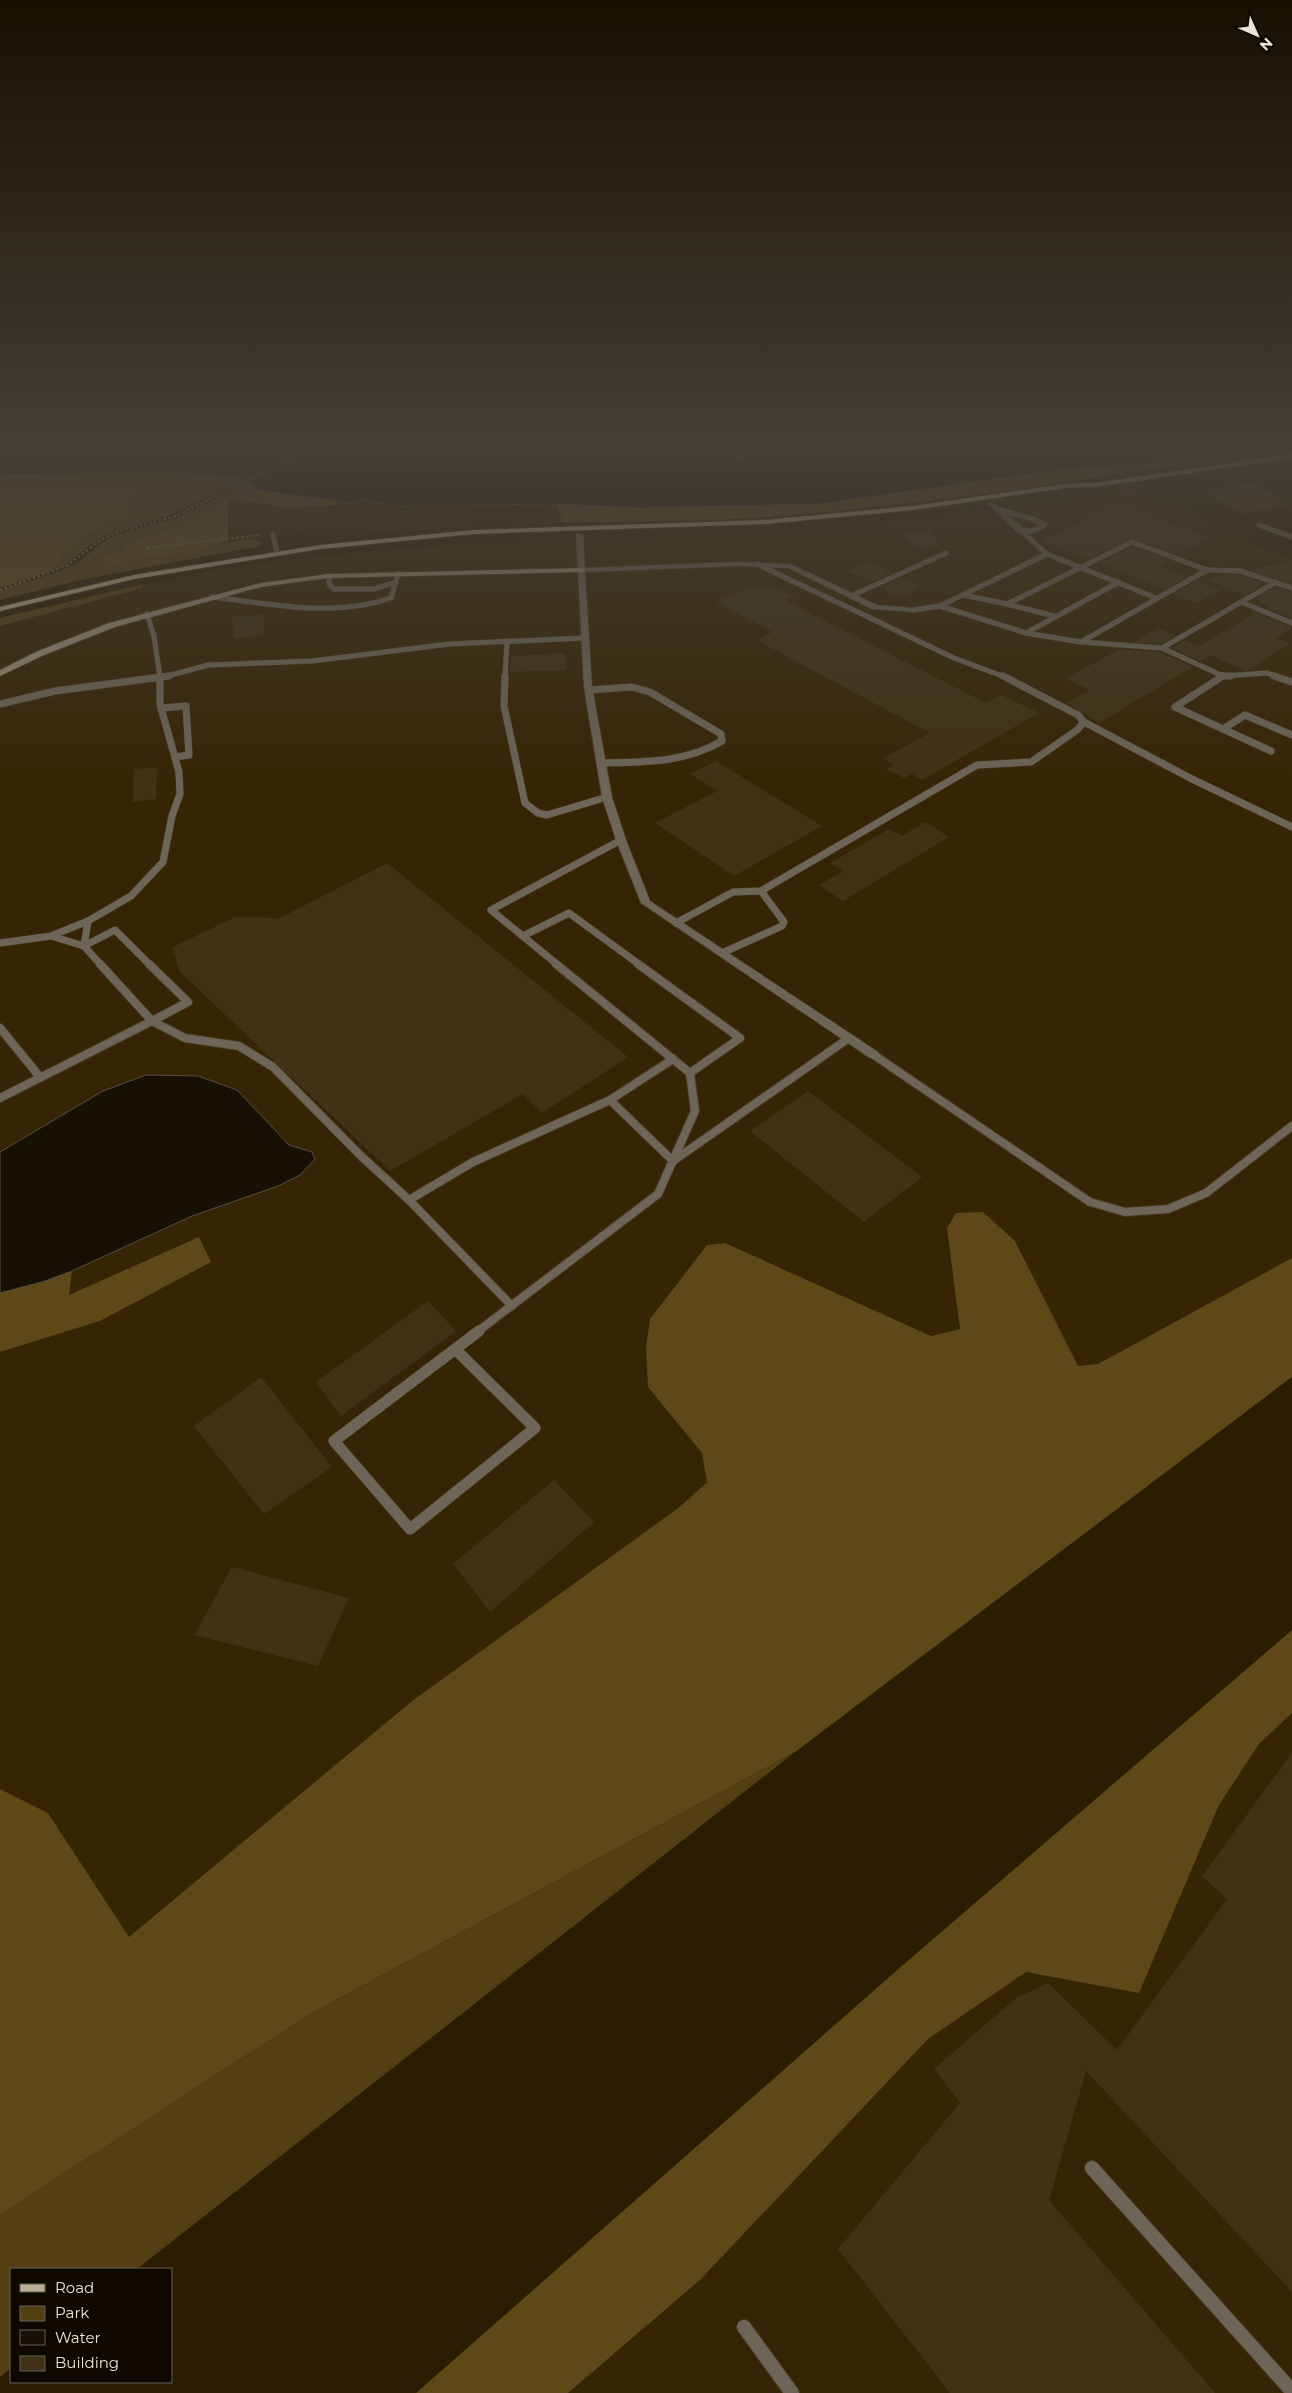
<svg xmlns="http://www.w3.org/2000/svg" width="1292" height="2393" font-family="Montserrat,sans-serif">
<rect width="100%" height="100%" fill="#2b1d01"/>
<g fill="#362504">
<polygon points="1131,490 1256,538 1244,541 1292,559 1292,1258 1098,1364 1077,1366 1015,1241 947,1228 960,1329 931,1336 725,1243 707,1245 650,1319 648,1387 702,1453 707,1482 681,1506 412,1701 129,1937 48,1813 0,1789 0,1352 100,1321 104,1281 68,1296 72,1271 192,1216 312,1152 289,1145 237,1090 198,1076 146,1075 103,1091 0,1152 0,626 143,588 143,584 229,568 313,557 405,548 529,541 758,533 961,514"/>
<polygon points="234,499 289,508 335,507 340,505 338,502 351,503 365,499 395,506 558,504 562,523 309,536 308,531 258,540 228,541 228,501"/>
<polygon points="1292,1713 1292,2393 568,2393 700,2280 928,2039 1026,1972 1139,1992 1219,1805 1259,1744"/>
</g>
<g fill="#543f13">
<polygon points="169,472 246,479 167,516 110,533 97,540 63,566 45,573 54,567 70,547 93,531 127,516 135,506 140,477 133,473"/>
<polygon points="249,483 255,490 233,496 184,525 128,543 107,563 116,564 249,539 262,542 260,546 85,579 0,600 0,591 68,568 79,562 99,545 113,536 176,518"/>
<polygon points="143,584 143,588 0,626 0,618"/>
<polygon points="795,1752 137,2269 11,2269 11,2368 0,2377 0,2215 310,2014"/>
</g>
<g fill="#5f4818">
<polygon points="530,450 853,450 740,458"/>
<path d="M1235,450H1271C1117,474 962,500 807,514C726,522 643,521 562,523L558,504L639,508L820,504L1047,472L1161,462Z"/>
<polygon points="133,473 140,477 135,506 127,516 93,531 70,547 54,567 45,573 0,588 0,475"/>
<polygon points="255,490 338,502 340,505 289,508 234,499 228,502 228,541 210,547 116,564 106,563 105,559 122,550 128,543 184,525 233,496"/>
<polygon points="983,1212 1015,1241 1078,1366 1098,1364 1292,1258 1292,1377 795,1752 310,2014 0,2215 0,1789 48,1813 129,1937 412,1701 681,1506 707,1482 702,1453 648,1387 646,1348 650,1319 707,1245 725,1243 931,1336 960,1329 947,1228 956,1213"/>
<polygon points="199,1237 211,1262 100,1321 0,1352 0,1293 45,1281 72,1271 69,1295"/>
<polygon points="1292,1630 1292,1713 1259,1744 1219,1805 1139,1993 1026,1972 928,2039 700,2280 568,2393 416,2393 903,1965"/>
</g>
<g fill="#161005" stroke="#564f42">
<polygon points="0,450 530,450 740,458 853,450 1235,450 1161,462 1047,472 820,504 639,508 558,504 395,506 365,499 351,503 255,490 246,479 169,472 0,475"/>
<polygon points="146,1075 198,1076 237,1090 289,1145 312,1152 315,1159 300,1175 278,1186 192,1216 72,1271 45,1281 0,1293 0,1152 103,1091"/>
</g>
<polygon fill="#2b1d01" points="307,450 316,450 246,484 242,481"/>
<g fill="#413216">
<polygon points="1256,483 1290,506 1240,514 1207,490"/>
<polygon points="1119,502 1211,538 1179,555 1131,538 1090,558 1082,557 1041,540"/>
<polygon points="928,530 942,545 916,548 902,533"/>
<polygon points="1132,547 1169,560 1159,566 1186,577 1164,590 1100,563"/>
<polygon points="1292,560 1292,583 1251,570"/>
<polygon points="870,562 892,573 871,582 848,571"/>
<polygon points="1229,575 1239,575 1264,584 1245,595 1208,580"/>
<polygon points="902,578 921,586 899,597 881,587"/>
<polygon points="1196,581 1219,591 1196,603 1174,594"/>
<polygon points="771,585 795,597 786,601 986,703 1001,695 1039,713 922,780 912,774 904,778 887,769 894,765 883,758 930,733 756,640 773,632 716,602 747,588 755,586 761,589"/>
<polygon points="1276,587 1292,592 1292,618 1265,607 1269,605 1255,599"/>
<polygon points="1256,613 1292,627 1276,638 1290,644 1248,670 1244,670 1210,655 1201,661 1172,648 1185,640 1199,646"/>
<polygon points="263,614 265,635 234,639 232,617"/>
<polygon points="1158,628 1175,635 1161,644 1134,642"/>
<polygon points="1120,649 1161,652 1192,667 1099,723 1067,703 1090,690 1066,678"/>
<polygon points="566,653 566,670 510,672 511,656"/>
<polygon points="716,761 742,777 822,826 734,876 655,823 717,791 690,774"/>
<polygon points="157,767 156,799 133,802 134,769"/>
<polygon points="925,822 949,837 843,901 819,885 843,871 830,863 889,829 902,836"/>
<polygon points="387,863 628,1057 542,1113 523,1094 390,1171 179,971 173,947 235,917 280,918"/>
<polygon points="808,1091 922,1177 864,1222 750,1131"/>
<polygon points="428,1301 456,1331 341,1416 316,1382"/>
<polygon points="261,1377 332,1467 264,1514 194,1426"/>
<polygon points="554,1480 594,1522 490,1612 453,1564"/>
<polygon points="232,1567 349,1598 318,1666 194,1635"/>
<polygon points="1292,1753 1292,2292 1086,2071 1049,2200 1215,2393 950,2393 838,2249 960,2103 934,2069 1016,1998 1048,1983 1117,2050 1227,1899 1202,1876"/>
</g>
<g fill="none" stroke-linecap="round" stroke-linejoin="round">
<defs>
<g id="lane-far4">
<polyline points="997,509 1033,519 1045,525 1032,531 1020,530"/>
<polyline points="1259,525 1292,537"/>
<polyline points="1020,530 1047,554 1156,598"/>
<polyline points="273,534 277,553"/>
<polyline points="757,564 954,658 1005,677"/>
<polyline points="1207,570 1240,571 1292,588"/>
<polyline points="328,576 330,585 334,589 374,589 396,582"/>
<polyline points="851,596 946,553"/>
<path d="M212,597C271,604 333,618 391,598L398,574"/>
<polyline points="1241,602 1292,623"/>
<polyline points="1007,604 1054,616"/>
<polyline points="940,606 1026,633 1081,642 1207,570 1132,542 1007,604 963,595"/>
<polyline points="913,610 940,606 1047,554"/>
<polyline points="147,614 154,636 160,677"/>
<polyline points="1026,633 1119,582"/>
<polyline points="1082,642 1162,648 1276,582"/>
<polyline points="1162,648 1223,676 1267,673 1278,677"/>
<polyline points="164,677 208,665 312,661 449,644 585,638"/>
<polyline points="505,677 507,641"/>
</g>
<g id="lane-far3">
<polyline points="505,676 504,706 525,803 538,813 547,815 607,797"/>
<polyline points="1222,676 1230,676"/>
<polyline points="1223,676 1175,707 1271,751"/>
<polyline points="1274,676 1292,682"/>
<path d="M588,690L632,687L650,692L721,734L722,741C685,763 643,762 601,763"/>
<polyline points="0,704 55,691 169,676"/>
<polyline points="161,708 186,706 189,755 175,757"/>
<polyline points="1084,722 1192,779 1292,827"/>
<polyline points="1223,729 1245,715 1292,735"/>
<polyline points="676,923 733,892 761,891 977,765 1031,762 1077,730 1084,722 1078,715 1003,676"/>
<polyline points="51,936 84,946 88,921"/>
<polyline points="523,936 569,913 640,965"/>
<polyline points="0,943 51,936 88,921 131,896 163,862 172,816 180,794 179,772 160,704 160,676"/>
<polyline points="722,953 782,926 784,922 761,891"/>
<polyline points="101,965 84,946 115,930 150,965"/>
<polyline points="558,965 491,910 621,840"/>
</g>
<g id="lane-far2">
<polyline points="100,964 152,1021"/>
<polyline points="149,964 188,1002 152,1021"/>
<polyline points="556,964 690,1073 740,1038 638,964"/>
<polyline points="152,1021 185,1038 239,1046 273,1067 361,1156 409,1200 473,1162 610,1100"/>
<polyline points="0,1028 40,1077"/>
<polyline points="874,1055 1090,1202 1125,1212 1168,1209 1206,1193 1292,1126"/>
<polyline points="673,1059 610,1100 673,1161 849,1038"/>
<polyline points="0,1098 152,1021"/>
<polyline points="409,1200 512,1306"/>
<polyline points="477,1332 658,1194 695,1111 690,1073"/>
</g>
<polyline id="lane-far1" points="455,1349 535,1428 410,1529 334,1441 479,1331"/>
<g id="lane">
<polyline points="1092,2168 1292,2391"/>
<polyline points="744,2327 792,2393"/>
</g>
<g id="street">
<polygon points="992,502 1023,528 1023,532 1017,532 990,505 988,504"/>
<polygon points="576,533 583,535 585,568 738,562 790,564 877,605 913,608 917,610 913,612 872,609 789,568 738,566 585,572 592,687 612,797 626,840 650,901 878,1052 880,1055 878,1058 870,1058 641,903 616,840 602,797 584,687"/>
</g>
<polygon id="secondary" points="581,568 585,570 584,572 328,578 261,587 115,627 44,655 0,676 0,670 38,651 109,623 261,583 328,574"/>
<polygon id="primary" points="1292,454 1292,458 1095,487 1065,488 913,510 765,524 474,534 320,549 134,579 0,611 0,607 134,575 320,545 474,530 765,520 913,506 1065,484 1095,483"/>
</defs>
<use href="#lane-far4" stroke="#46391e" stroke-width="6"/>
<use href="#lane-far3" stroke="#46391e" stroke-width="8"/>
<use href="#lane-far2" stroke="#46391e" stroke-width="10"/>
<use href="#lane-far1" stroke="#46391e" stroke-width="12"/>
<use href="#lane" stroke="#46391e" stroke-width="16"/>
<use href="#street" stroke="#46391e" stroke-width="2"/>
<use href="#secondary" stroke="#46391e" stroke-width="2"/>
<use href="#primary" stroke="#46391e" stroke-width="2"/>
<g stroke="#7a6e56" stroke-width="2" stroke-dasharray="2.5 2.5" stroke-linecap="butt">
<polyline points="147,548 260,535"/>
<polyline points="0,590 66,566 102,539 118,532 175,516 311,450"/>
</g>
<use href="#lane-far4" stroke="#6c6558" stroke-width="5"/>
<use href="#lane-far3" stroke="#6c6558" stroke-width="7"/>
<use href="#lane-far2" stroke="#6c6558" stroke-width="8"/>
<use href="#lane-far1" stroke="#6c6558" stroke-width="11"/>
<use href="#lane" stroke="#6c6558" stroke-width="14"/>
<use href="#street" fill="#6c6558" fill-rule="evenodd"/>
<use href="#secondary" fill="#988d78" fill-rule="evenodd"/>
<use href="#primary" fill="#baab91" fill-rule="evenodd"/>
</g>
<linearGradient id="sky" x2="0" y2="1"><stop stop-color="#181001"/><stop offset="0.57" stop-color="#444038"/><stop offset="1" stop-color="#444038" stop-opacity="0"/></linearGradient>
<rect width="1292" height="785" fill="url(#sky)"/>
<rect x="10" y="2268" width="162" height="115" fill="#0e0801" stroke="#676055"/>
<rect x="20" y="2284" width="25" height="8" fill="#baab91" stroke="#676055"/>
<text x="55" y="2293" font-size="15" fill="#ece3d2">Road</text>
<rect x="20" y="2306" width="25" height="15" fill="#543f13" stroke="#676055"/>
<text x="55" y="2318" font-size="15" fill="#ece3d2">Park</text>
<rect x="20" y="2330" width="25" height="15" fill="#161005" stroke="#676055"/>
<text x="55" y="2343" font-size="15" fill="#ece3d2">Water</text>
<rect x="20" y="2356" width="25" height="15" fill="#413216" stroke="#676055"/>
<text x="55" y="2368" font-size="15" fill="#ece3d2">Building</text>
<g transform="translate(1257 35) rotate(135)" stroke="#0e0801" stroke-width="4" paint-order="stroke">
<path d="M0-4L9 19L0 12L-9 19Z" fill="#ece3d2"/>
<text y="-8" font-size="14" font-weight="bold" text-anchor="middle" fill="#ece3d2">N</text>
</g>
</svg>
